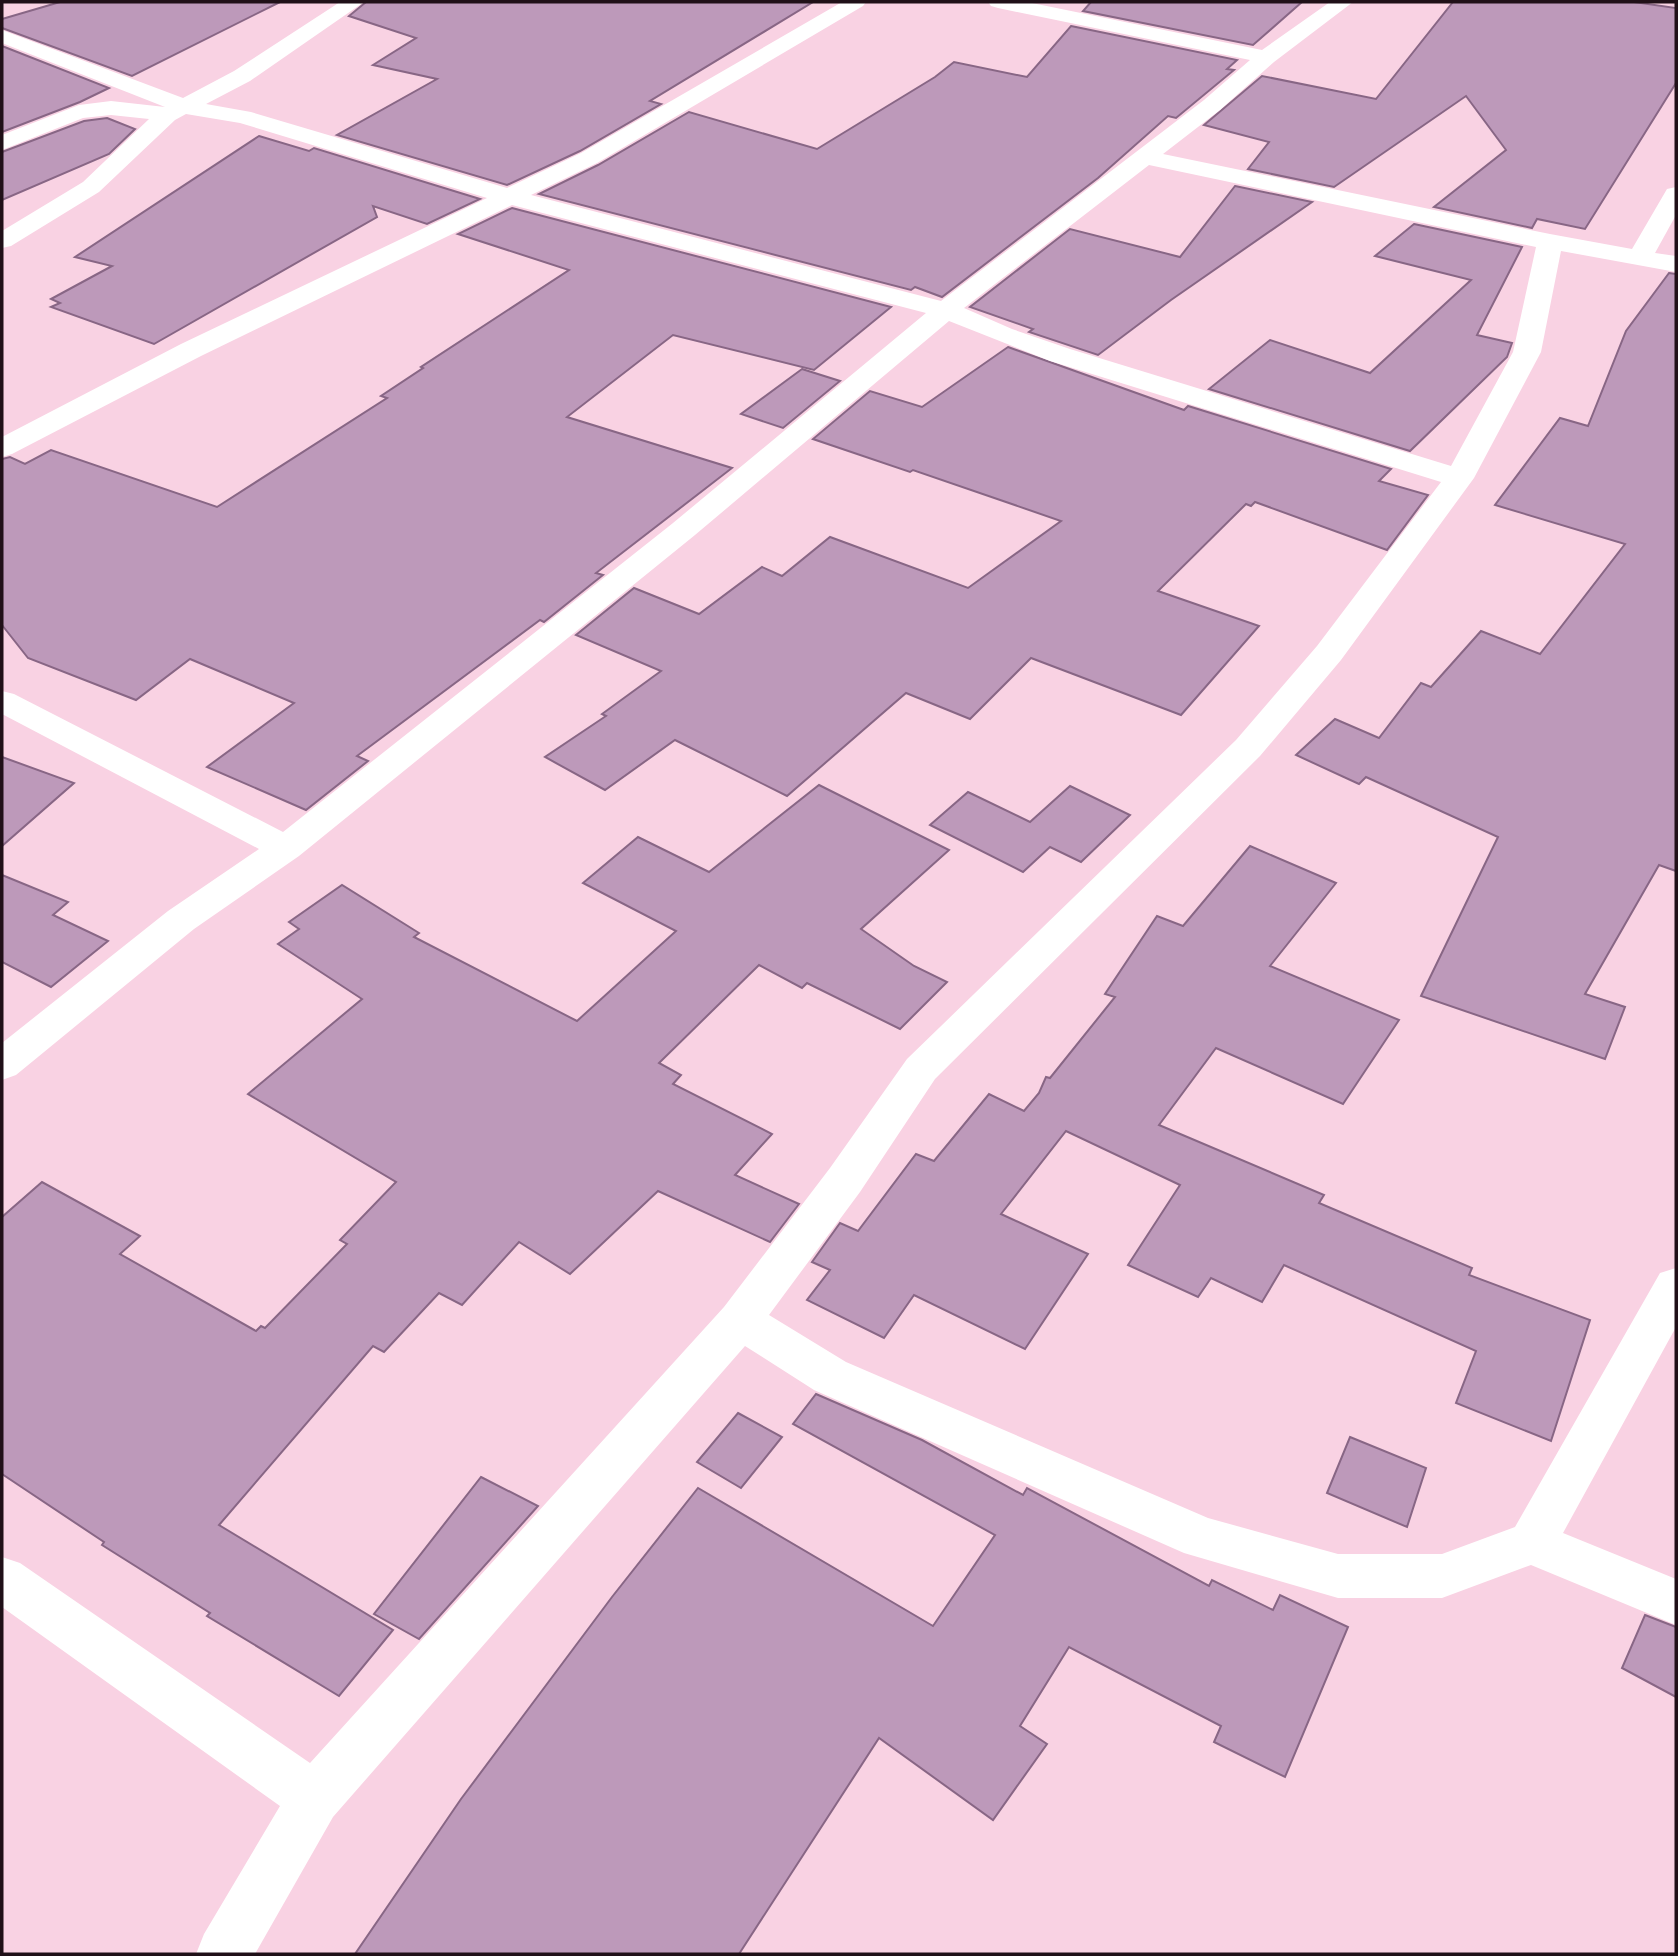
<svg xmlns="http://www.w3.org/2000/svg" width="1678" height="1956" font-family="Montserrat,sans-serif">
<rect width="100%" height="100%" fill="#f9d2e3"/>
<g fill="#bd99ba" stroke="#886685" stroke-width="2">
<polygon points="60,2 280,2 132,76 2,28 2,19"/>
<polygon points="366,2 813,2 650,101 661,104 580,151 507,185 337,135 437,79 373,65 416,38 349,16"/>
<polygon points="1091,2 1302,2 1253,45 1083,11"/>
<polygon points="1453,2 1634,2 1676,8 1676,83 1585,229 1537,219 1532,228 1434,207 1506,150 1466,96 1334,187 1248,169 1269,142 1204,125 1262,76 1376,99"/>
<polygon points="1071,26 1237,60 1227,69 1234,70 1176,118 1168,116 1098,178 942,297 915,287 911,290 539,194 598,165 689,112 817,149 935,77 954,62 1027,77"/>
<polygon points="2,46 109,88 80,102 2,132"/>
<polygon points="107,118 135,129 109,154 2,200 2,152 84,121"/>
<polygon points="259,136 309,151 314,148 480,199 427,224 373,206 377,217 154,344 51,307 60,303 51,299 112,266 75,257"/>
<polygon points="1235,186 1312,202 1171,300 1098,355 1029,332 1033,329 970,307 1070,229 1180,257"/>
<polygon points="512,208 891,307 814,370 673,335 567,417 732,468 596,573 603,575 544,622 540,620 357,756 368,761 306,810 207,767 294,703 190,659 136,700 28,658 2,625 2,459 10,457 25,464 51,450 217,507 387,398 381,396 423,368 421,367 569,270 458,234"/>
<polygon points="1414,224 1522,247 1477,335 1512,343 1507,357 1410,451 1209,389 1270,340 1370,373 1471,280 1375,256"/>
<polygon points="1669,273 1676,274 1676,871 1659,865 1585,994 1625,1007 1605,1059 1421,996 1498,837 1366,777 1359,784 1296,755 1335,719 1379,738 1421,683 1431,687 1481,631 1540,654 1625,544 1495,505 1560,418 1588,426 1626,331"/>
<polygon points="1008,347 1184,410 1188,406 1391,469 1379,481 1428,495 1387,550 1255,502 1251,506 1246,504 1158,591 1259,626 1181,715 1031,658 970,719 906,693 787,796 675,740 605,790 545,757 606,716 602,714 661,671 576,635 634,588 699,614 762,567 782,576 830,537 968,588 1061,521 913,470 910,472 813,439 870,391 922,407"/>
<polygon points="802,369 840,381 783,428 741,414"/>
<polygon points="2,757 74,783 2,846"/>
<polygon points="819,785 949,850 861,929 914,966 947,982 900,1029 807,983 802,988 759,965 659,1063 681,1075 673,1084 772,1134 735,1175 799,1204 770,1242 658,1191 570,1274 519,1242 462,1305 439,1293 384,1352 373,1346 219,1525 393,1630 339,1696 207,1616 210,1613 102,1545 104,1542 2,1474 2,1217 42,1182 140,1236 120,1254 256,1331 261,1326 265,1328 347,1244 340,1240 396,1182 248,1094 362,999 278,944 299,929 289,922 342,885 419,933 414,937 577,1021 676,931 583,883 638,837 709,872"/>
<polygon points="1070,786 1130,815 1081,862 1050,847 1023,872 930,825 968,792 1030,822"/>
<polygon points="1250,846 1336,883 1270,966 1399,1020 1343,1104 1216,1048 1159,1125 1324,1195 1319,1203 1472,1268 1469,1275 1590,1320 1551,1441 1456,1403 1476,1351 1284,1265 1262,1302 1211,1278 1198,1297 1128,1265 1180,1185 1066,1131 1001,1214 1088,1254 1025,1349 914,1295 884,1338 807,1300 830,1270 812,1262 840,1223 858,1231 916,1154 934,1161 989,1094 1024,1111 1039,1093 1046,1077 1050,1078 1115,997 1105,994 1157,916 1183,926"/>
<polygon points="2,875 68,902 53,915 108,941 51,987 2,962"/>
<polygon points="816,1394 922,1440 1023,1495 1027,1488 1209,1586 1212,1580 1273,1610 1280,1595 1348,1627 1285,1777 1214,1742 1221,1726 1069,1647 1020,1726 1047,1744 993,1820 879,1738 739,1954 355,1954 461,1799 612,1597 698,1488 933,1626 995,1535 793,1424"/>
<polygon points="738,1413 782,1437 741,1488 697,1462"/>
<polygon points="1350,1437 1426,1468 1407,1527 1327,1493"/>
<polygon points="481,1477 538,1506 419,1639 374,1614"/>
<polygon points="1645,1615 1676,1627 1676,1697 1622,1668"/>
</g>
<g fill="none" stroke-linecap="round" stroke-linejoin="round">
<path fill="#fff" fill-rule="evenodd" d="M340,2H364L250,81L206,104L251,112L507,188L581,153L842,2H866L863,6L597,163L531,195L941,301L1204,100L1250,60L998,8L991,6L988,2H1027L1262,50L1330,2H1353L1274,62L1220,110L1163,154L1550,234L1632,249L1667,189L1676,187V215L1655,253L1676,256V272L1561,251L1541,352L1474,478L1341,660L1260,756L935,1079L860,1192L769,1315L846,1362L1208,1518L1338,1554H1442L1515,1527L1660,1273L1676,1268V1327L1563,1533L1676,1579V1625L1531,1565L1442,1598H1338L1184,1553L814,1390L745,1346L333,1817L255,1954H196L204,1934L280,1806L2,1607V1557L20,1563L310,1763L724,1307L830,1168L907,1059L1236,740L1317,646L1441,482L1050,361L949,321L695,535L299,856L194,929L16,1075L2,1080V1043L168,911L259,849L2,714V691L14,694L283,832L673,523L926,313L512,205L201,356L12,454L2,457V437L181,344L487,198L240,123L186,114L175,120L99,192L11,246L2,248V231L83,182L149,119L111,115L83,118L2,150V135L79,105L111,101L165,107L2,43V30L183,98L234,71ZM1149,165L1536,247L1513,352L1451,466L1070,349L1012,329L964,308Z"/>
</g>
<rect width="1678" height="1956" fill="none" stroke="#201018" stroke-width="7"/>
</svg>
